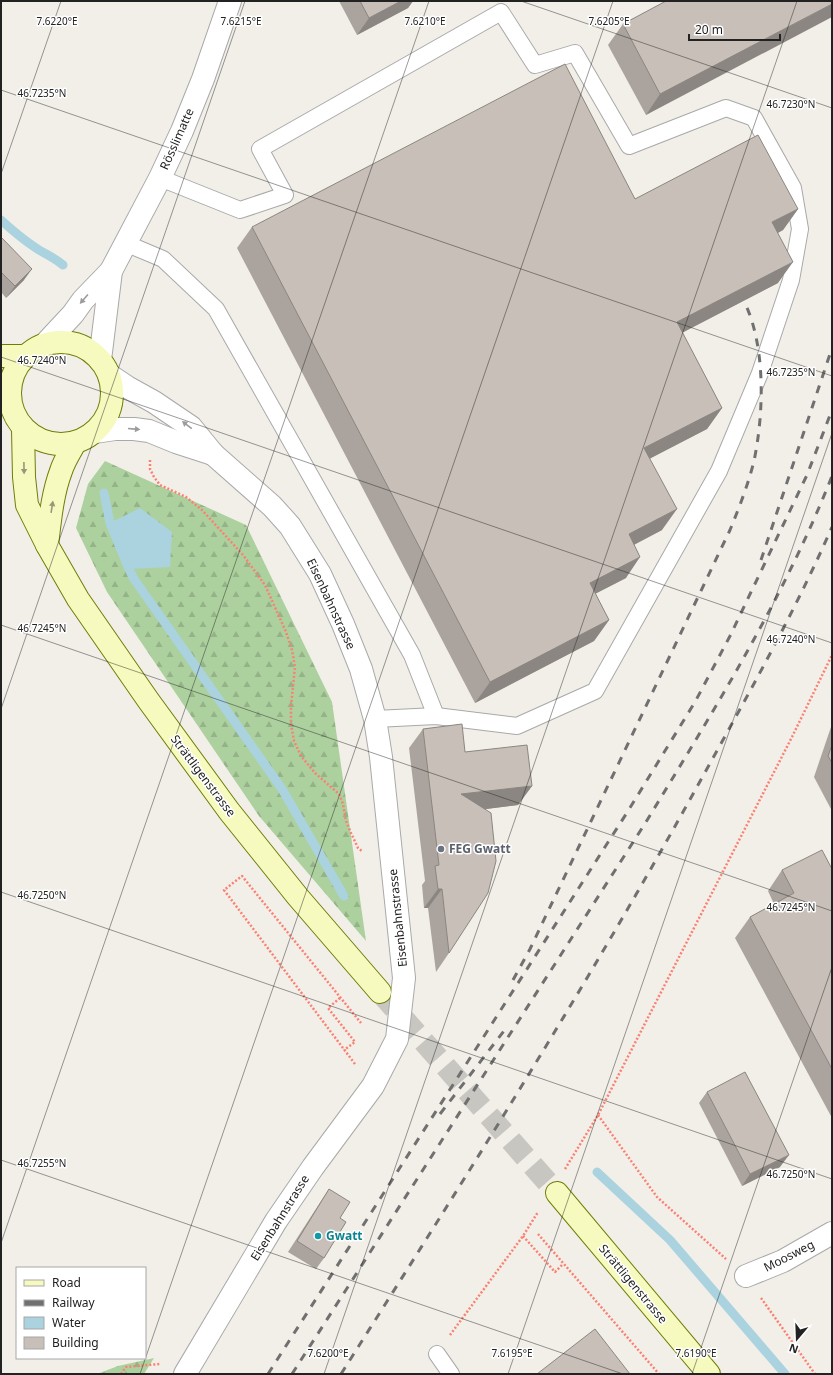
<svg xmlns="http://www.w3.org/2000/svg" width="833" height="1375" font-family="'Noto Sans',sans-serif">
<defs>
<pattern id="forest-firs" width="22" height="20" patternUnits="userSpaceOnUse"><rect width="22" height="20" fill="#add19e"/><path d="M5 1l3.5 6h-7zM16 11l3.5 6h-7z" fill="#95b388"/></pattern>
</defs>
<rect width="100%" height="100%" fill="#f2efe9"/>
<g fill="url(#forest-firs)">
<polygon points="105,461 246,525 332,702 366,941 259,816 107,592 76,528 88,484"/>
<polygon points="154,1358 144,1374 97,1374 118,1366"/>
</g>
<polygon fill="#aad3df" points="140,508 172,532 170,567 129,569 110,523"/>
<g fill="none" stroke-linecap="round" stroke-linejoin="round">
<g stroke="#aad3df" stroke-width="9">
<path d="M1,220C12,230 24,240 36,248C45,254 55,258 63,265"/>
<polyline points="104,493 110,523 129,569 134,579 282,789 344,896"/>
<polyline points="597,1172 670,1240 785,1374"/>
</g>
<polyline stroke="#c8c6c1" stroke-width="22" stroke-dasharray="22 11" stroke-linecap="butt" points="380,992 557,1193"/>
<defs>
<g id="service">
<polyline points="160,178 240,210 285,195 260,149 501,12 535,65 575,53 629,146 726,108 754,118 793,188 800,229 791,280 760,373 719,471 595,691 517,726 436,716 375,719"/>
<polyline points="125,243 163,259 216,309 412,655 436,716"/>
<polyline points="437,1354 451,1374"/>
</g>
<g id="minor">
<polyline points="46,343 73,314 83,300 111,271 160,178 182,131 203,79 230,1"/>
<polyline points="100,360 111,271"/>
<polyline points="109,375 127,387 154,402 191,427 213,454 272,506 290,526 320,574 343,624 361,669 375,719 381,757 404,978 397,1039 373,1086 313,1167 276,1221 185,1374"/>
<polyline points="95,432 115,429 134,429 149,431 176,442 213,454"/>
<polyline points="746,1276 783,1261 832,1233"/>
</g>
<g id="secondary">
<circle cx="61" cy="393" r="51"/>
<polyline points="1,356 24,356"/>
<polyline points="23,429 24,477 27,505 47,545 78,599 148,700 229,811 298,897 380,992"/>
<path d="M47,545C50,521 52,495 61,471C64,461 70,452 75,443"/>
<polyline points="557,1193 709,1374"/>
</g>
</defs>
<use href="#service" stroke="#a9a9a9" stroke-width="18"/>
<use href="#minor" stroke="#a9a9a9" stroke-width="24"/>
<use href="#secondary" stroke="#707d05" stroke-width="24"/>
<g stroke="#fa8072" stroke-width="2.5" stroke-dasharray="2 2" stroke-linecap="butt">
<polyline points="150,460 150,469 154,477 160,485 186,497 202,510 243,555 265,585 286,632 292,650 295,667 291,706 291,724 294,741 301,756 315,773 339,794 343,804 346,821 351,833 358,848 363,852"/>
<polyline points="340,998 328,1008 355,1042 344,1050"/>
<polyline points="355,1064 224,890 242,876 361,1023"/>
<polyline points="598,1115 657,1197 726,1259"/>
<polyline points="565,1169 598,1115 792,737 832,655"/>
<polyline points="538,1234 659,1374"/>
<polyline points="523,1236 555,1272 563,1264"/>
<polyline points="761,1298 815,1374"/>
<polyline points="450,1335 523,1236 538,1212"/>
<polyline points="121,1374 126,1367 160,1364"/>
</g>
<use href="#service" stroke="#fff" stroke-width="16"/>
<use href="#minor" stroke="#fff" stroke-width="22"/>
<use href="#secondary" stroke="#f7fabf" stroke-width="22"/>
<g stroke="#707070" stroke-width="3" stroke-dasharray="8 8" stroke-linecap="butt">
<polyline points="761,560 832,348"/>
<path d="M513,980L530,949L730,530C739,508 748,485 754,461C764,413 766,346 744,301"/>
<polyline points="440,1114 507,1027"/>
<polyline points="268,1374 628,811 695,702 730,636 807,475 832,410"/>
<path d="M292,1374L646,822C714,710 784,598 832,476"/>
<path d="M341,1374C464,1180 587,986 698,785C745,700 793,616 832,527"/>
</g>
</g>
<g fill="#aba49e">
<polygon points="339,1 413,1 408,8 357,35"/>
<polygon points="832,1 646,115 608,45 623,24"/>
<polygon points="635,199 798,209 783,230 778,233 778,283 682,333 722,408 707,429 650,458 662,530 634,545 626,578 595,594 609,620 594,641 475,703 237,248 252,227"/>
<polygon points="1,237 24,280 6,298 1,292"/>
<polygon points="832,724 832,811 814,777"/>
<polygon points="423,729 465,752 532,786 518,805 485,809 449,953 436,972 428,908 424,908 422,885 425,881 409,748"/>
<polygon points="832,869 832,1118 735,938 750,917 774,904 768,891 782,870"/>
<polygon points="707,1092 780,1167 742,1186 699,1103"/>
<polygon points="329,1189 340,1218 324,1258 316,1269 288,1252 321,1201"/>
</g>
<g fill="#8b8681">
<polygon points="401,1 413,1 408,8 357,35 369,18"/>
<polygon points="832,4 832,17 646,115 660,94"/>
<polygon points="798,209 783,230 757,244 772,222"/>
<polygon points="793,262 778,283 662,343 677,322"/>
<polygon points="32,269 24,280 6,298 15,286"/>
<polygon points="722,408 707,429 630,469 644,448"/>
<polygon points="677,509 662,530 614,555 629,534"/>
<polygon points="640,557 626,578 575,604 590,583"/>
<polygon points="609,620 594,641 475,703 490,682"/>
<polygon points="532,786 518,805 448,814 461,794"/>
<polygon points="438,889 442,889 428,908 424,908"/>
<polygon points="789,1155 780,1167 742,1186 750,1174"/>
</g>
<g fill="#c7bfb8" stroke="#8b8681">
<polygon points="360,1 401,1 369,18"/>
<polygon points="666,1 832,1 832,4 660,94 623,24"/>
<polygon points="565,64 635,199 758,135 798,209 772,222 793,262 677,322 722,408 644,448 677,509 629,534 640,557 590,583 609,620 490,682 252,227"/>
<polygon points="1,237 32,269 15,286 1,272"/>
<polygon points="462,724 465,752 527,745 532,786 461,794 491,813 496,861 488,893 449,953 442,889 438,889 435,866 439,865 423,729"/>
<polygon points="832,745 832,763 828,756"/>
<polygon points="822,850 832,869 832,1069 750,917 794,893 782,870"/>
<polygon points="745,1072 789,1155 750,1174 707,1092"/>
<polygon points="329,1189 350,1202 340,1218 346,1222 324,1258 297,1241"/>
<polygon points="595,1329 630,1374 537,1374"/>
</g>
<defs><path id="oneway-solid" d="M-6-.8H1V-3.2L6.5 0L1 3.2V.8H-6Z"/></defs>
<g fill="#9c9c9c">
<use href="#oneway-solid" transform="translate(84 299) rotate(131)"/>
<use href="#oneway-solid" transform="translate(187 425) rotate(-142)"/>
<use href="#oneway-solid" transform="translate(134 429) rotate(5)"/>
</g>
<g fill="#979978">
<use href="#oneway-solid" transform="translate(24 468) rotate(89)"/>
<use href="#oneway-solid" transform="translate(52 507) rotate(-81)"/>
</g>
<path fill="none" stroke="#222" stroke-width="1" stroke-opacity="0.45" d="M521,1L832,108M1,90L832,376M1,174L61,1M1,357L832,643M1,625L832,911M1,709L245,1M1,892L832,1179M1,1160L623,1374M1,1243L429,1M140,1374L613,1M324,1374L797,1M508,1374L832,433M692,1374L832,967"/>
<circle fill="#6b7280" stroke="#fff" stroke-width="1.5" cx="441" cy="849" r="4"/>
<circle fill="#0f9aa8" stroke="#fff" stroke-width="1.5" cx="318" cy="1236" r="4"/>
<g text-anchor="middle" stroke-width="3" stroke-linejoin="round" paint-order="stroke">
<g font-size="12" fill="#222" stroke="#fff">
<text transform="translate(177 139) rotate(-66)" y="4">Rösslimatte</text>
<text transform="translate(331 604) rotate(65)" y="4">Eisenbahnstrasse</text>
<text transform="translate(203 776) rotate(53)" y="4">Strättligenstrasse</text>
<text transform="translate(398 918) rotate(-96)" y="4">Eisenbahnstrasse</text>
<text transform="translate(280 1218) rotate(-58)" y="4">Eisenbahnstrasse</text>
<text transform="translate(789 1256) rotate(-27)" y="4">Moosweg</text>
<text transform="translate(633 1284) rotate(50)" y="4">Strättligenstrasse</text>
</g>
<g font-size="12" font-weight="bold" fill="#5b616d" stroke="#fff" text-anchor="start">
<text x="449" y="853">FEG Gwatt</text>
</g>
<g font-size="12" font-weight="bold" fill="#0d838f" stroke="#fff" text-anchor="start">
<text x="326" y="1240">Gwatt</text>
</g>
</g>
<g font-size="10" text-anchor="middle" fill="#222" stroke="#fff" stroke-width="3" stroke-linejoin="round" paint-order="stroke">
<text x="57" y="25">7.6220°E</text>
<text x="241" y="25">7.6215°E</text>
<text x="425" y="25">7.6210°E</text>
<text x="609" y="25">7.6205°E</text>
<text x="42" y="97">46.7235°N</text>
<text x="791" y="108">46.7230°N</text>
<text x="42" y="364">46.7240°N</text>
<text x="791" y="376">46.7235°N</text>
<text x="42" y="632">46.7245°N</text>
<text x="791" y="643">46.7240°N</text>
<text x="42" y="899">46.7250°N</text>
<text x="791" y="911">46.7245°N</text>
<text x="42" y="1167">46.7255°N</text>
<text x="791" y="1178">46.7250°N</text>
<text x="328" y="1357">7.6200°E</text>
<text x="512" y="1357">7.6195°E</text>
<text x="696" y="1357">7.6190°E</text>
</g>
<rect width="833" height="1375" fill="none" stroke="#222222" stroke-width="4"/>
<rect x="16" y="1267" width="130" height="92" fill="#ffffff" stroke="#a7a7a7"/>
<rect x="24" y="1280" width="20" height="6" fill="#f7fabf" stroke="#a7a7a7"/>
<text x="52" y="1287" font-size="12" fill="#222222">Road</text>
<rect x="24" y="1300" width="20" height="6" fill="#707070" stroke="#a7a7a7"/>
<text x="52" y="1307" font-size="12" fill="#222222">Railway</text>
<rect x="24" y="1317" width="20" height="12" fill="#aad3df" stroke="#a7a7a7"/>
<text x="52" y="1327" font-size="12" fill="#222222">Water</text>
<rect x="24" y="1337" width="20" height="12" fill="#c7bfb8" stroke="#a7a7a7"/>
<text x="52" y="1347" font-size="12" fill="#222222">Building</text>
<g transform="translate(797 1339) rotate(199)" stroke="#ffffff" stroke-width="3" paint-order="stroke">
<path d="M0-3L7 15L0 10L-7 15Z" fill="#222222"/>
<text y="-6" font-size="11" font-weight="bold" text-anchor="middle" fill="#222222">N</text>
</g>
<path d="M689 34v6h91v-6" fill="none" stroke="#222222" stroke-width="2"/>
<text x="695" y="34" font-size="12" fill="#222222" stroke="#ffffff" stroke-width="3" paint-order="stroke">20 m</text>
</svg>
